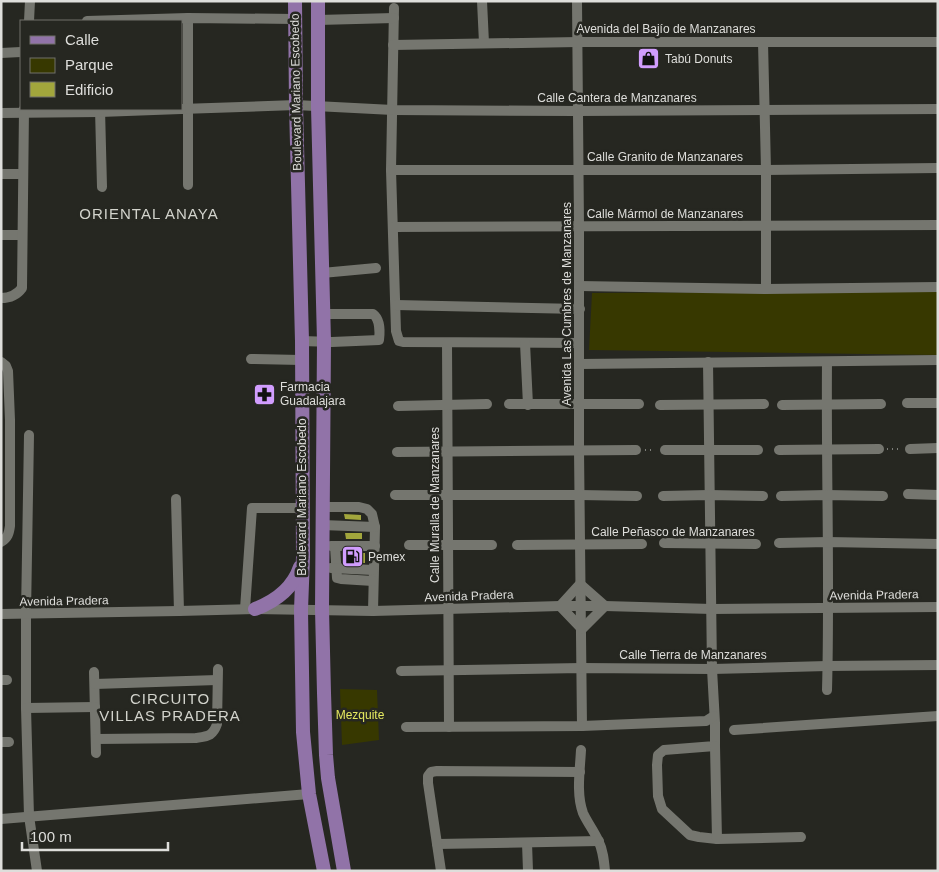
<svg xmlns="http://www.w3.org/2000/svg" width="939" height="872" font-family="Helvetica,sans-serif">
<rect width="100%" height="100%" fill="#262721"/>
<g fill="#373800">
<polygon points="938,291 938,355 589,350 592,293"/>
<polygon points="340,689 377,690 379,740 342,745"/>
</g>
<g fill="#a2a63c">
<polygon points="344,514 361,515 361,520 345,519"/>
<polygon points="345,533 362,533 362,539 346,539"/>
<polygon points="342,553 365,553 365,563 343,562"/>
</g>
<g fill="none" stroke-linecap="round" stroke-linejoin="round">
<g stroke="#7d7e79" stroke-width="2" stroke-dasharray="1 4" stroke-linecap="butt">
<polyline points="887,449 900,449"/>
<polyline points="645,450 655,450"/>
</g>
<g stroke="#75766f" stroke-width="10">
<polyline points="482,1 484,43"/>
<polyline points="577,1 579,227 579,450 582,726"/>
<polyline points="394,8 391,170 396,331 399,341 403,342 579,343"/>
<polyline points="188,18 188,185"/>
<polyline points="318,20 394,18"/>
<polyline points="29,21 30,1"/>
<polyline points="87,21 188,18 295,19"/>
<polyline points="763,42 766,170 766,289"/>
<polyline points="393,45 578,42 938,42"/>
<polyline points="1,53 21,52"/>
<polyline points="100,109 102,187"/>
<polyline points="181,109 296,105 393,110 577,111 938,109"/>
<polyline points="1,113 100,112 181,109"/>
<polyline points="391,170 766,170 938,168"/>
<polyline points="1,174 22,174"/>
<polyline points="393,227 938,225"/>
<polyline points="1,235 21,235"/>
<polyline points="322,273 376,268"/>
<polyline points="579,286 766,289 938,287"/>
<path d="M1,298C10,298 17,295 22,288L24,109"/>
<polyline points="396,305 580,309"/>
<path d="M302,341L332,342L379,340C380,332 380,319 373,314H323"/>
<polyline points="447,343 449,727"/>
<polyline points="525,343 528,405"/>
<polyline points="251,359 301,360"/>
<path d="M1,362L6,366L8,371L10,420V526C9,533 8,538 1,542"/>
<polyline points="708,362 712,669 715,723 715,746 664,750 658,755 657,765 658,796 662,809 690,835 699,837 717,839 801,837"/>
<path d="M827,362C826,471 830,581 827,690"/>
<polyline points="580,364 938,360"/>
<polyline points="907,403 938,403"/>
<polyline points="509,404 639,404"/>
<polyline points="660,405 764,404"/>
<polyline points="782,405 881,404"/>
<polyline points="398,406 487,404"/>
<polyline points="29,435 26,614 26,708 29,816 37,871"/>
<polyline points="910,449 938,448"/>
<polyline points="665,450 758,450"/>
<polyline points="779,450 879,449"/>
<polyline points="397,452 636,450"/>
<polyline points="908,494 938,495"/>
<polyline points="395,495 580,495 637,496"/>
<polyline points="663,496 709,495 763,496"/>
<polyline points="781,496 827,495 883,496"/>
<polyline points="176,499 179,611"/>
<polyline points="322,507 359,507 367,509 372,514 375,527 373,611"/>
<polyline points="322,525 375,527"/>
<polyline points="664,543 756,544"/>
<polyline points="779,543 828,542 938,544"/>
<polyline points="409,545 492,545"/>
<polyline points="517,545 642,544"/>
<polyline points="331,546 375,546"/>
<polyline points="335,546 337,578 341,579 373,581"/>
<polyline points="331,568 373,570"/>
<polygon points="580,584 605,606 582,629 560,606"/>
<polyline points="245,609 252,508 303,508"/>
<polyline points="1,614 179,611 255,609 373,611 560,606 605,606 712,609 938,607"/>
<polyline points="401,671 582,668 712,669 827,666 938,665"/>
<polyline points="94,672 96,753"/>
<polyline points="1,680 7,680"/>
<polyline points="95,684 217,680"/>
<polyline points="26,708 95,707"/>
<polyline points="406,727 582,726 706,721 714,716"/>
<polyline points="734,730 938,716"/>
<path d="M96,739L196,738C208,736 213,736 217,724L218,669"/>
<polyline points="1,742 9,742"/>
<polyline points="715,746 717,839"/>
<path d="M581,750C580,770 576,794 583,813C587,822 594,831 598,840C603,850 604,860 605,871"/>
<polyline points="1,819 309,794"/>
<polyline points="527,843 528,871"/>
<polyline points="437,844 599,841"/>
<polyline points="441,871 428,783 428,776 431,772 437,771 580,772"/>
</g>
<g stroke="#9173a8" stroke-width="14">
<polyline points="295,1 296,105 302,341 303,557 301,610 303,732 309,794 324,871"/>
<polyline points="318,1 318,107 324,341 322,609 324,693 326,755 328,778 344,871"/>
<path d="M255,609C276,601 293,588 300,567"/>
</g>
</g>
<defs>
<symbol id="shop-square" viewBox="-11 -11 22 22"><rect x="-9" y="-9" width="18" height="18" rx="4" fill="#d19dfe" stroke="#262721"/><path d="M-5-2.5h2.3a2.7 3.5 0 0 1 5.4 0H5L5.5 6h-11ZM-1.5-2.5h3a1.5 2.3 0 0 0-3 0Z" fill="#111"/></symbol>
<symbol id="pharmacy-square" viewBox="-11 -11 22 22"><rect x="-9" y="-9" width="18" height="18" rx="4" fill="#d19dfe" stroke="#262721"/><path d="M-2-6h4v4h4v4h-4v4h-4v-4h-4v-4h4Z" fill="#111"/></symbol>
<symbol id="fuel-square" viewBox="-11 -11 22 22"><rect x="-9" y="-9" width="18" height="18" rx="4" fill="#d19dfe" stroke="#262721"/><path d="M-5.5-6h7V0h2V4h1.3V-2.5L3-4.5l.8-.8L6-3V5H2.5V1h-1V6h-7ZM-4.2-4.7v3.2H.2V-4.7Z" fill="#111"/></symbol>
</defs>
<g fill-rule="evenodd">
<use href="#shop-square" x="636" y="46" width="25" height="25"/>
<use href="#pharmacy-square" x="252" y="382" width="25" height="25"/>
<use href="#fuel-square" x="340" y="544" width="25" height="25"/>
</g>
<g text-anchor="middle" stroke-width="5" stroke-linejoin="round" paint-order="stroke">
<g font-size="12" fill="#dededb" stroke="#262721">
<text x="666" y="33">Avenida del Bajío de Manzanares</text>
<text transform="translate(296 92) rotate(-91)" y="4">Boulevard Mariano Escobedo</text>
<text x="617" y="102">Calle Cantera de Manzanares</text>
<text x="665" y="161">Calle Granito de Manzanares</text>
<text x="665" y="218">Calle Mármol de Manzanares</text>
<text transform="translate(567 304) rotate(-90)" y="4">Avenida Las Cumbres de Manzanares</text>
<text transform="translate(302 497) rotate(-90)" y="4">Boulevard Mariano Escobedo</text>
<text transform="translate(435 505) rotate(-90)" y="4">Calle Muralla de Manzanares</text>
<text x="673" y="536">Calle Peñasco de Manzanares</text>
<text transform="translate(874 595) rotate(-1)" y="4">Avenida Pradera</text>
<text transform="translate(469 596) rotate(-2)" y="4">Avenida Pradera</text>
<text transform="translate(64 601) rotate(-1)" y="4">Avenida Pradera</text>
<text x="693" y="659">Calle Tierra de Manzanares</text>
</g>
<g font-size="12" fill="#dededb" stroke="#262721" text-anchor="start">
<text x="665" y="63">Tabú Donuts</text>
<text x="280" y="391">Farmacia<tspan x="280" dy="14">Guadalajara</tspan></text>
<text x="368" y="561">Pemex</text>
</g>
<g font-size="12" fill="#e4e860" stroke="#262721">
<text x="360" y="719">Mezquite</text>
</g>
<g font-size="15" letter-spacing="1" fill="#d2d3cc" stroke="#262721">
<text x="149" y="219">ORIENTAL ANAYA</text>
<text x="170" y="704">CIRCUITO<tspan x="170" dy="17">VILLAS PRADERA</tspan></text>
</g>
</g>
<rect width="939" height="872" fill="none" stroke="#dededb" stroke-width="5"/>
<rect x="20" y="20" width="162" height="90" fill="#262721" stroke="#70706b"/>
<rect x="30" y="36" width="25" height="8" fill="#9173a8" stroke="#70706b"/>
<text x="65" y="45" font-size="15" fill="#dededb">Calle</text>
<rect x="30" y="58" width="25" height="15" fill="#373800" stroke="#70706b"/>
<text x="65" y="70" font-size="15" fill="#dededb">Parque</text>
<rect x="30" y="82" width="25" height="15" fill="#a2a63c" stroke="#70706b"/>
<text x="65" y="95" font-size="15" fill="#dededb">Edificio</text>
<path d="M22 842v8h146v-8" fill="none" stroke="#dededb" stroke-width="2.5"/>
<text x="30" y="842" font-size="15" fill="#dededb" stroke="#262721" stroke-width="4" paint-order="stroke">100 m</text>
</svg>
